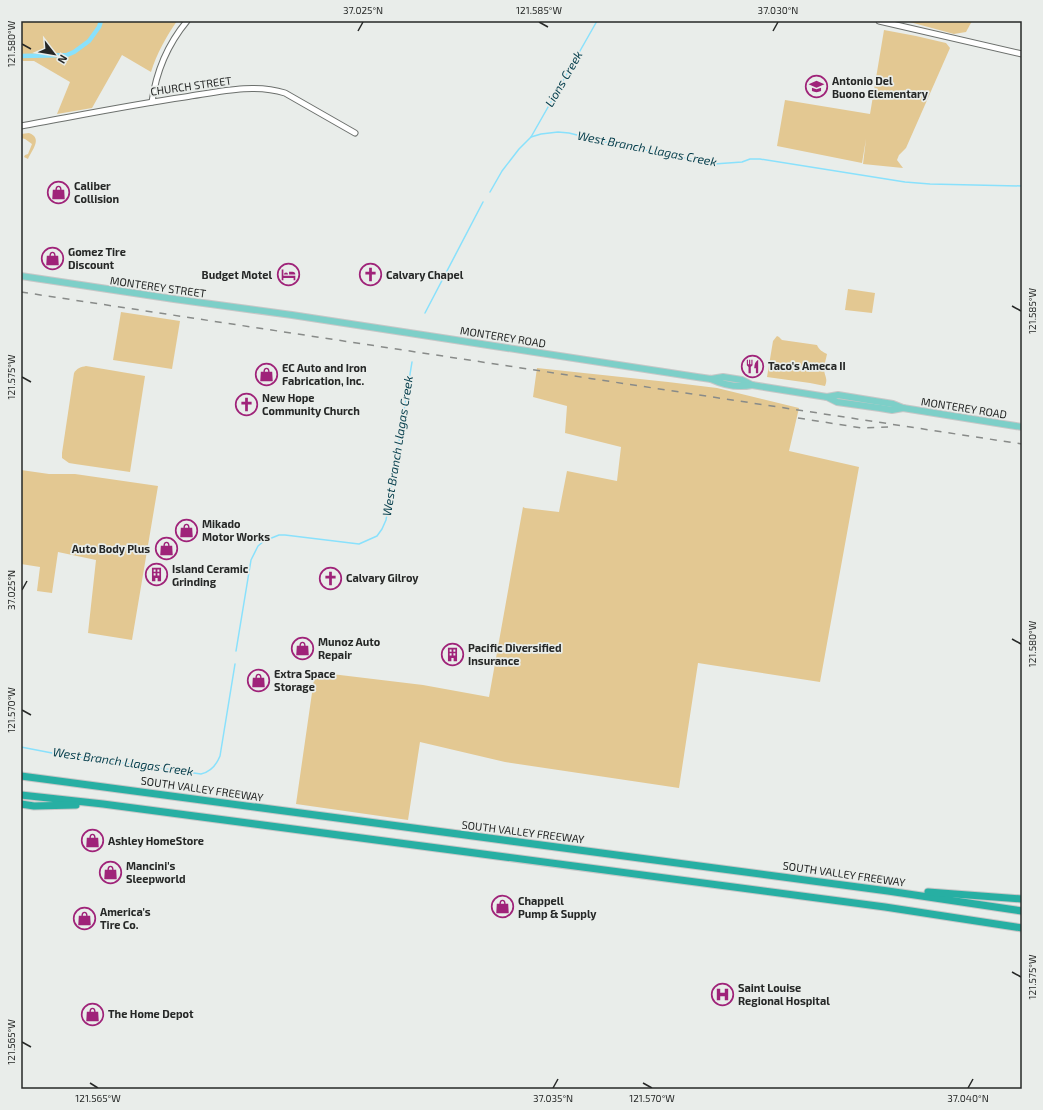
<svg xmlns="http://www.w3.org/2000/svg" width="1043" height="1110" font-family="'Exo 2',sans-serif">
<rect width="100%" height="100%" fill="#e9edea"/>
<g fill="#e3c892">
<path d="M21,21H177C166,37 157,53 151,72L122,55L92,108L57,114L70,82L34,61H23L21,57Z"/>
<polygon points="906,21 972,21 966,32 954,34"/>
<polygon points="884,30 916,36 946,43 950,48 906,148 899,155 897,160 903,168 863,164 866,139 862,163 777,146 785,100 870,114"/>
<path d="M29,133C43,138 32,150 28,159L24,157L25,155L28,154L32,144L25,139L21,138V134Z"/>
<polygon points="848,289 875,293 872,313 845,310"/>
<polygon points="121,312 180,321 172,369 113,360"/>
<path d="M777,336L779,337L782,340L817,345C819,350 823,352 827,354C826,359 824,365 824,370C825,377 828,379 825,386L810,383L767,377L773,341Z"/>
<path d="M86,366L145,376L130,472L75,464L69,463L62,458V453L74,373C77,368 81,367 86,366Z"/>
<polygon points="537,368 668,382 717,388 799,408 789,451 859,467 820,682 698,663 679,788 505,762 420,742 408,820 296,804 315,672 423,685 489,697 523,507 525,508 559,512 567,471 617,481 621,447 565,433 567,406 533,397"/>
<polygon points="21,470 49,474 75,474 158,486 132,640 88,633 96,560 58,552 52,593 37,591 40,567 21,564"/>
</g>
<g fill="none" stroke-linecap="round" stroke-linejoin="round">
<g stroke="#89e1fc" stroke-width="1.5">
<polyline points="531,137 597,21"/>
<polyline points="490,192 502,171 519,149 531,137 541,134 558,132 569,133 601,141 714,164 742,162 750,159 760,159 905,182 930,184 1022,186"/>
<polyline points="425,313 483,202"/>
<polyline points="236,651 251,560 258,546 264,541 279,535 285,535 359,544 377,536 382,529 386,520 412,362"/>
<path d="M21,747L52,753L201,774C210,772 216,766 220,756L235,664"/>
</g>
<polyline stroke="#89e1fc" stroke-width="4.5" points="21,56 67,55 74,52 89,41 99,27 101,21"/>
<defs>
<g id="secondary">
<polyline points="879,21 1022,54"/>
<path d="M152,102C156,72 168,44 187,21"/>
<path d="M21,126C76,116 130,105 185,97C218,92 253,83 285,93L355,133"/>
</g>
<g id="primary">
<polyline points="21,276 174,299 292,315 697,377 711,379 723,377 742,380 752,385 827,397 837,402 880,408 892,410 903,408"/>
<path d="M711,379C724,385 737,388 752,385"/>
<polyline points="827,397 838,395 893,404 903,408 1022,427"/>
</g>
<g id="highway">
<polyline points="21,776 888,891 1022,911"/>
<polyline points="21,795 103,804 885,907 1022,928"/>
<polyline points="21,804 34,806 76,805"/>
<polyline points="928,892 1022,899"/>
</g>
</defs>
<use href="#secondary" stroke="#6c706d" stroke-width="7"/>
<use href="#primary" stroke="#c7c7c7" stroke-width="8"/>
<use href="#highway" stroke="#c7c7c7" stroke-width="9"/>
<use href="#secondary" stroke="#fff" stroke-width="5"/>
<use href="#primary" stroke="#7dcfc8" stroke-width="6"/>
<use href="#highway" stroke="#27afa3" stroke-width="7"/>
<g stroke="#888b89" stroke-width="1.5" stroke-dasharray="7 7" stroke-linecap="butt">
<polyline points="21,292 1022,444"/>
<polyline points="798,418 862,428 888,427"/>
</g>
</g>
<path fill="none" stroke="#262827" stroke-width="1.5" d="M539,22L548,27M358,31L363,22M773,31L778,22M22,44L31,49M1012,306L1021,311M22,377L31,382M22,590L27,581M1012,639L1021,644M22,710L31,715M1012,972L1021,977M22,1042L31,1047M90,1083L98,1088M643,1083L652,1088M553,1088L558,1079M968,1088L973,1079"/>
<defs>
<symbol id="school-ring" viewBox="-11 -11 22 22"><circle r="9.5" fill="#e9edea" stroke="#9f2379" stroke-width="1.5"/><path d="M0-5L7-2L0 1L-7-2ZM-4 1L0 2.5L4 1V4Q0 6-4 4Z" fill="#9f2379"/></symbol>
<symbol id="shop-ring" viewBox="-11 -11 22 22"><circle r="9.5" fill="#e9edea" stroke="#9f2379" stroke-width="1.5"/><path d="M-5-2.5h2.3a2.7 3.5 0 0 1 5.4 0H5L5.5 6h-11ZM-1.5-2.5h3a1.5 2.3 0 0 0-3 0Z" fill="#9f2379"/></symbol>
<symbol id="hotel-ring" viewBox="-11 -11 22 22"><circle r="9.5" fill="#e9edea" stroke="#9f2379" stroke-width="1.5"/><path d="M-6-4.5h1.5V1H6V5H4.5V3h-9V5H-6ZM-4 0a1.8 1.8 0 1 1 3.6 0ZM.5 0V-2.5h3Q6-2.5 6 0Z" fill="#9f2379"/></symbol>
<symbol id="church-ring" viewBox="-11 -11 22 22"><circle r="9.5" fill="#e9edea" stroke="#9f2379" stroke-width="1.5"/><path d="M-1.2-6h2.4v3.5h3.3v2.4h-3.3V6h-2.4V-.1h-3.3v-2.4h3.3Z" fill="#9f2379"/></symbol>
<symbol id="restaurant-ring" viewBox="-11 -11 22 22"><circle r="9.5" fill="#e9edea" stroke="#9f2379" stroke-width="1.5"/><path d="M-5-6h1v4h1v-4h1v4h1v-4h1v5L-1.5 .5V6h-2V.5L-5-1ZM5-6V6H3V1.5H1.5Q1.5-4 5-6Z" fill="#9f2379"/></symbol>
<symbol id="building-ring" viewBox="-11 -11 22 22"><circle r="9.5" fill="#e9edea" stroke="#9f2379" stroke-width="1.5"/><path d="M-4-6H4V6H1V3H-1V6H-4ZM-2.5-4.3h1.7v1.8h-1.7ZM.8-4.3h1.7v1.8H.8ZM-2.5-1h1.7V.8h-1.7ZM.8-1h1.7V.8H.8Z" fill="#9f2379"/></symbol>
<symbol id="hospital-ring" viewBox="-11 -11 22 22"><circle r="9.5" fill="#e9edea" stroke="#9f2379" stroke-width="1.5"/><path d="M-5-5h3v3.5h4V-5h3V5h-3V1.5h-4V5h-3Z" fill="#9f2379"/></symbol>
</defs>
<g fill-rule="evenodd">
<use href="#school-ring" x="804" y="74" width="25" height="25"/>
<use href="#shop-ring" x="46" y="180" width="25" height="25"/>
<use href="#shop-ring" x="40" y="246" width="25" height="25"/>
<use href="#hotel-ring" x="276" y="262" width="25" height="25"/>
<use href="#church-ring" x="358" y="262" width="25" height="25"/>
<use href="#restaurant-ring" x="740" y="354" width="25" height="25"/>
<use href="#shop-ring" x="254" y="362" width="25" height="25"/>
<use href="#church-ring" x="234" y="392" width="25" height="25"/>
<use href="#shop-ring" x="174" y="518" width="25" height="25"/>
<use href="#shop-ring" x="154" y="536" width="25" height="25"/>
<use href="#building-ring" x="144" y="562" width="25" height="25"/>
<use href="#church-ring" x="318" y="566" width="25" height="25"/>
<use href="#shop-ring" x="290" y="636" width="25" height="25"/>
<use href="#building-ring" x="440" y="642" width="25" height="25"/>
<use href="#shop-ring" x="246" y="668" width="25" height="25"/>
<use href="#shop-ring" x="80" y="828" width="25" height="25"/>
<use href="#shop-ring" x="98" y="860" width="25" height="25"/>
<use href="#shop-ring" x="490" y="894" width="25" height="25"/>
<use href="#shop-ring" x="72" y="906" width="25" height="25"/>
<use href="#hospital-ring" x="710" y="982" width="25" height="25"/>
<use href="#shop-ring" x="80" y="1002" width="25" height="25"/>
</g>
<g text-anchor="middle" stroke-width="3.5" stroke-linejoin="round" paint-order="stroke">
<g font-size="11" font-weight="bold" fill="#262827" stroke="#e9edea" text-anchor="start">
<text x="832" y="85">Antonio Del<tspan x="832" dy="13">Buono Elementary</tspan></text>
<text x="74" y="190">Caliber<tspan x="74" dy="13">Collision</tspan></text>
<text x="68" y="256">Gomez Tire<tspan x="68" dy="13">Discount</tspan></text>
<text x="272" y="279" text-anchor="end">Budget Motel</text>
<text x="386" y="279">Calvary Chapel</text>
<text x="768" y="370">Taco's Ameca II</text>
<text x="282" y="372">EC Auto and Iron<tspan x="282" dy="13">Fabrication, Inc.</tspan></text>
<text x="262" y="402">New Hope<tspan x="262" dy="13">Community Church</tspan></text>
<text x="202" y="528">Mikado<tspan x="202" dy="13">Motor Works</tspan></text>
<text x="150" y="553" text-anchor="end">Auto Body Plus</text>
<text x="172" y="573">Island Ceramic<tspan x="172" dy="13">Grinding</tspan></text>
<text x="346" y="582">Calvary Gilroy</text>
<text x="318" y="646">Munoz Auto<tspan x="318" dy="13">Repair</tspan></text>
<text x="468" y="652">Pacific Diversified<tspan x="468" dy="13">Insurance</tspan></text>
<text x="274" y="678">Extra Space<tspan x="274" dy="13">Storage</tspan></text>
<text x="108" y="845">Ashley HomeStore</text>
<text x="126" y="870">Mancini's<tspan x="126" dy="13">Sleepworld</tspan></text>
<text x="518" y="905">Chappell<tspan x="518" dy="13">Pump &amp; Supply</tspan></text>
<text x="100" y="916">America's<tspan x="100" dy="13">Tire Co.</tspan></text>
<text x="738" y="992">Saint Louise<tspan x="738" dy="13">Regional Hospital</tspan></text>
<text x="108" y="1018">The Home Depot</text>
</g>
<g font-size="11" fill="#262827" stroke="#e9edea">
<text transform="translate(191 86) rotate(-8)" y="4">CHURCH STREET</text>
<text transform="translate(158 287) rotate(8)" y="4">MONTEREY STREET</text>
<text transform="translate(503 337) rotate(9)" y="4">MONTEREY ROAD</text>
<text transform="translate(964 408) rotate(9)" y="4">MONTEREY ROAD</text>
<text transform="translate(202 789) rotate(8)" y="4">SOUTH VALLEY FREEWAY</text>
<text transform="translate(523 832) rotate(7)" y="4">SOUTH VALLEY FREEWAY</text>
<text transform="translate(844 874) rotate(8)" y="4">SOUTH VALLEY FREEWAY</text>
</g>
<g font-size="12" font-style="italic" fill="#043d4b" stroke="#e9edea">
<text transform="translate(564 79) rotate(-60)" y="4">Lions Creek</text>
<text transform="translate(647 149) rotate(11)" y="4">West Branch Llagas Creek</text>
<text transform="translate(398 446) rotate(-81)" y="4">West Branch Llagas Creek</text>
<text transform="translate(123 762) rotate(8)" y="4">West Branch Llagas Creek</text>
</g>
</g>
<rect width="1043" height="1110" fill="none" stroke="#e9edea" stroke-width="44"/>
<g transform="translate(54 54) rotate(121)" stroke="#e9edea" stroke-width="3" paint-order="stroke">
<path d="M0-3L7 15L0 10L-7 15Z" fill="#262827"/>
<text y="-6" font-size="11" font-weight="bold" text-anchor="middle" fill="#262827">N</text>
</g>
<rect x="22" y="22" width="999" height="1066" fill="none" stroke="#262827" stroke-width="1.5"/>
<g font-size="10" text-anchor="middle" fill="#262827">
<text x="363" y="14">37.025°N</text>
<text x="539" y="14">121.585°W</text>
<text x="778" y="14">37.030°N</text>
<text transform="translate(11 44) rotate(-90)" y="4">121.580°W</text>
<text transform="translate(1032 311) rotate(-90)" y="4">121.585°W</text>
<text transform="translate(11 377) rotate(-90)" y="4">121.575°W</text>
<text transform="translate(11 590) rotate(-90)" y="4">37.025°N</text>
<text transform="translate(1032 644) rotate(-90)" y="4">121.580°W</text>
<text transform="translate(11 710) rotate(-90)" y="4">121.570°W</text>
<text transform="translate(1032 977) rotate(-90)" y="4">121.575°W</text>
<text transform="translate(11 1042) rotate(-90)" y="4">121.565°W</text>
<text x="98" y="1102">121.565°W</text>
<text x="553" y="1102">37.035°N</text>
<text x="652" y="1102">121.570°W</text>
<text x="968" y="1102">37.040°N</text>
</g>
</svg>
